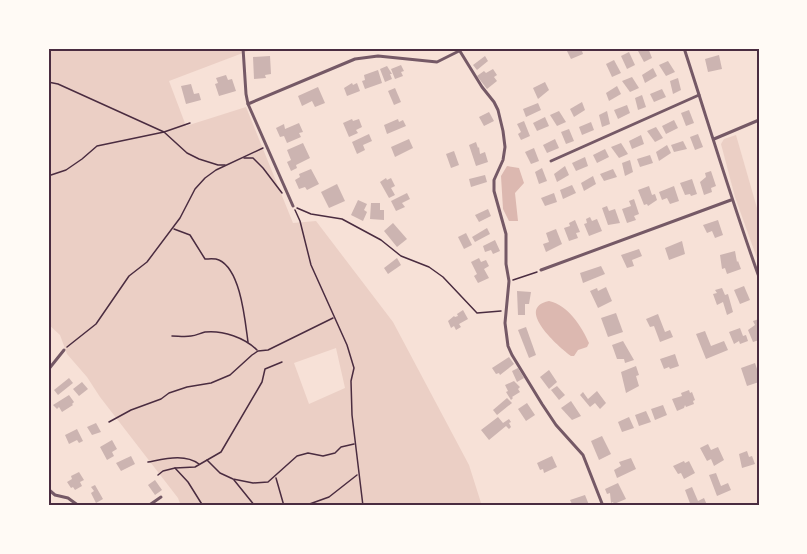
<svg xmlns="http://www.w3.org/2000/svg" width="807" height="554" font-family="'Golos Text',sans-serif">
<rect width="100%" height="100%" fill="#f7e1d7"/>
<g fill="#ebcfc5" fill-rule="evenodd">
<path d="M48,48H256L169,81L186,126L246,107L293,223L316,221L393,322L469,465L482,506H181L178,498L100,397L87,377L67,354L60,335L48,324ZM336,348L345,388L309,404L294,363Z"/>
<polygon points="736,135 759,215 759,264 735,197 721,144 724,139"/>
</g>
<g fill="#dcb8b0">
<polygon points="507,166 519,168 524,183 515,193 518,221 509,221 503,209 501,176"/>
<path d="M549,301C568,305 582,327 589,343L587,347L578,350L574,356H571C559,347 514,308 549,301Z"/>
</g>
<g fill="#ccb4b1">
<polygon points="574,48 581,48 583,54 571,59 567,51"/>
<polygon points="639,48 648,48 652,58 644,62 637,49"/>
<polygon points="629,52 635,65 627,69 621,56"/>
<polygon points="719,55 722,69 708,72 705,59"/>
<polygon points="270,56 271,74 265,75 266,78 254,79 253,57"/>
<polygon points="485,56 488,61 477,70 473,65"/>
<polygon points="614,60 621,73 612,77 606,64"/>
<polygon points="668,61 675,72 666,76 659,65"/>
<polygon points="401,65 404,71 401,72 403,76 395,79 391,69"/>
<polygon points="387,66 392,74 390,74 392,79 385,82 380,69"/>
<polygon points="653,68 657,76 645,83 642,75"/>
<polygon points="493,69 497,75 494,77 497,81 487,89 477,76 484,71 486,73"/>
<polygon points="378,70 382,83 365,89 362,81 365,80 364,75"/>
<polygon points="226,75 228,80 232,79 236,91 219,96 215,84 218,83 216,78"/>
<polygon points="632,77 639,88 630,92 622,81"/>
<polygon points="678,78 681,90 673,94 670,81"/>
<polygon points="545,82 549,90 538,99 533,88"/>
<polygon points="352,83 353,85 357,83 360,91 347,96 344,88"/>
<polygon points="191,84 194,94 199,93 201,100 186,104 181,86"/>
<polygon points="617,86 621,94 609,101 606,93"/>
<polygon points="318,87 325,103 315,107 312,101 302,106 298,96"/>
<polygon points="395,88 401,102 394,105 388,91"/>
<polygon points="662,89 666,97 654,102 650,94"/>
<polygon points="642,95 646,107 638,110 635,98"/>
<polygon points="582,102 585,110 574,117 570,109"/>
<polygon points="538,103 541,110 526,117 523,109"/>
<polygon points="627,105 630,113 618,119 614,110"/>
<polygon points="689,110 694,123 686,126 681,113"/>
<polygon points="559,111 566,122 557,126 550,115"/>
<polygon points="607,111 610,124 602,127 599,115"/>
<polygon points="489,112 494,121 484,126 479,117"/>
<polygon points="545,117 549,126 537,131 533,123"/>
<polygon points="352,119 353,121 359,119 362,127 356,130 358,133 349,137 343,123"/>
<polygon points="398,119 399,122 403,120 406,126 387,134 384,125"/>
<polygon points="674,120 678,128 666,134 662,126"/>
<polygon points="524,121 530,136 521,140 518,134 521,132 517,124"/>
<polygon points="591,122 594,130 582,135 579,127"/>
<polygon points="299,123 303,132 299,133 301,137 287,143 284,136 280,137 276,128 284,124 285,129"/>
<polygon points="656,127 663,138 655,142 647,131"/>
<polygon points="569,129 574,141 566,144 561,132"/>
<polygon points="369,134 372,141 363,145 365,150 357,154 352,142"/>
<polygon points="698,134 703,147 695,150 690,137"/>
<polygon points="641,135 644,144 632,149 629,141"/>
<polygon points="409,139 413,148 395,157 391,147"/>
<polygon points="555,139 559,148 547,153 543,145"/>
<polygon points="683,141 687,149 674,152 671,145"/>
<polygon points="476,142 478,148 479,147 480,154 485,152 488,162 476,166 469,145"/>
<polygon points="303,143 310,158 296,165 297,168 291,171 287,162 291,160 287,150"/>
<polygon points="621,143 628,154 619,158 611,147"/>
<polygon points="667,145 671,153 659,161 656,152"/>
<polygon points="534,148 539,161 531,164 525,152"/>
<polygon points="605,149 609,157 597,163 593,155"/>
<polygon points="454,151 459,165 451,168 446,154"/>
<polygon points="650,155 653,163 640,167 637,159"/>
<polygon points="585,157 588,166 576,171 572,163"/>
<polygon points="630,160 633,172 625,176 622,163"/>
<polygon points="565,166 569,175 557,182 554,174"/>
<polygon points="542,168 547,181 539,184 535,172"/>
<polygon points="311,169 319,184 307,190 305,187 299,189 295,180 300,177 299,174"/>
<polygon points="613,169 617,177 604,181 600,174"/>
<polygon points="711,171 716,186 711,188 712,192 704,195 700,182 706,177 705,173"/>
<polygon points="485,175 487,182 471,187 469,179"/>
<polygon points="593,176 596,184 584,191 581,183"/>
<polygon points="386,178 387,180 391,178 395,186 391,188 395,195 389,198 380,182"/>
<polygon points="692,179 697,194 691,196 690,194 685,195 680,183"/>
<polygon points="337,184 345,201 329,208 321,192"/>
<polygon points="572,185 576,193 563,199 560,190"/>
<polygon points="649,186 652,195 655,194 657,200 648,206 647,204 644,205 638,190"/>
<polygon points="674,186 679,201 670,204 667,198 662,200 659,192"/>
<polygon points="407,193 410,199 402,203 405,207 396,211 391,201"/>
<polygon points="554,193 557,202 545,206 541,198"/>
<polygon points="634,199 639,214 634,216 636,220 627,223 622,209 631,206 629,201"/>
<polygon points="358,200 367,204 364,210 367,212 363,221 351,215"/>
<polygon points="371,203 380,203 380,210 384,210 384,220 370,219"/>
<polygon points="607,206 609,211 615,209 620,223 608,225 602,208"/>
<polygon points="488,209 491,216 479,222 475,215"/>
<polygon points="590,217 592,221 597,219 602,231 589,236 584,224 587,223 586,219"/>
<polygon points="575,220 580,232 576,233 578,238 569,241 564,228 570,226 569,223"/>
<polygon points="718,220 723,235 715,238 712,231 707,233 703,225"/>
<polygon points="393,223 407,239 397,247 384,231"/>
<polygon points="487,228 490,234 475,242 472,237"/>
<polygon points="556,229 562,244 546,252 543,244 549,242 546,233"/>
<polygon points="466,233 472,245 464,249 458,237"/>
<polygon points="495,240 500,251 493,254 491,250 485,252 483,246"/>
<polygon points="682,241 685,254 669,260 665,248"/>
<polygon points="639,249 642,256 632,260 634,266 627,268 621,255"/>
<polygon points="735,251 737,262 738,261 741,269 727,274 725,268 722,269 720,255"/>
<polygon points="397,258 401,265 388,274 384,268"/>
<polygon points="479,258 481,262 486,260 489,266 484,269 489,278 478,283 474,276 477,274 471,262"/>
<polygon points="601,266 605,274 583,283 580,273"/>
<polygon points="744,286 750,300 740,304 734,290"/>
<polygon points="606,287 612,301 598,308 590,291 597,288 598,291"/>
<polygon points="722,288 725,295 728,294 733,312 727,315 723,302 717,305 713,294 717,293 715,290"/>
<polygon points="517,291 531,292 529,304 525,304 525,315 518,315"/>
<polygon points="463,310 468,319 459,324 461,327 456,330 454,326 451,328 448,321 454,316 455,317 458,316 457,314"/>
<polygon points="616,313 623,332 608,337 601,318"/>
<polygon points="658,314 665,332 670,330 673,337 660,342 654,326 650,327 646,319"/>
<polygon points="759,319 759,340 753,342 748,330 755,325 753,321"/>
<polygon points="526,327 536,355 529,358 518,330"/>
<polygon points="740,328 743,336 746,335 748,341 740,344 739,341 734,344 729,332"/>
<polygon points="705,331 711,346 724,341 728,350 706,359 696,334"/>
<polygon points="623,341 634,360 625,363 624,359 617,359 612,345"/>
<polygon points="675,354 679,366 670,369 669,367 664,369 660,359"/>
<polygon points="509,357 514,364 500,375 499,373 496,374 492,368"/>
<polygon points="755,363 759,375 759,382 747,386 741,368"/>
<polygon points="636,366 639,375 636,376 639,386 626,393 621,372"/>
<polygon points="518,368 524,378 517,382 512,371"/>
<polygon points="549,370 557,382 549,389 540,377"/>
<polygon points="69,378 73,383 58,395 54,390"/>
<polygon points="514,381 520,387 518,389 520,392 512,397 513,398 511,400 506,392 508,391 505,385"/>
<polygon points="82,382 88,389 79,396 73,389"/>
<polygon points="557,386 565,395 559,400 551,390"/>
<polygon points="689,390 690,393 692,392 695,400 693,401 694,404 686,407 685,405 684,408 677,411 672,399 682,396 681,393"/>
<polygon points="597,391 606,403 600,409 595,403 590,407 580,395 583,392 588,399"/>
<polygon points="69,395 74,402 72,404 73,405 62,412 59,407 57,409 53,405"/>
<polygon points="507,398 512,403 497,415 493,410"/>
<polygon points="571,401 581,416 572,420 561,408"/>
<polygon points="527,403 535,415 526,421 518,409"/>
<polygon points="663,405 667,415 655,420 651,409"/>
<polygon points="646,411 651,422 639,426 635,415"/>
<polygon points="498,417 503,423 509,419 511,422 509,423 511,427 509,429 506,426 489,440 481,430"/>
<polygon points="629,417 634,428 622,432 618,422"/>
<polygon points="96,423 101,432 92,435 87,427"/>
<polygon points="77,429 83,441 79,443 77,440 69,444 65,435"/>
<polygon points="602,436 611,454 599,460 591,441"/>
<polygon points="112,440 117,449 112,452 114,456 107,460 100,447"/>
<polygon points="708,444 711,450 718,447 724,460 714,466 711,459 707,461 700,448"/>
<polygon points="747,451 749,457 752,456 755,464 742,468 739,454"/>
<polygon points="131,456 135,464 121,471 116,463"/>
<polygon points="552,456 557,467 544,473 543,469 540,470 537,463"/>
<polygon points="631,458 636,469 617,478 614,470 621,466 619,462"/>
<polygon points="684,461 685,463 689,461 695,473 684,479 681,473 678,474 673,466"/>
<polygon points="79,472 84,480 80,482 82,486 75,490 73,487 71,488 67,482 72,479 71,476"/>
<polygon points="716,473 721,486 728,483 731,490 717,496 709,475"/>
<polygon points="155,480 162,490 155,495 148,485"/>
<polygon points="618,483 626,499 614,504 613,502 611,503 610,493 607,494 605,489"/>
<polygon points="95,485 103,499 96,503 91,493 94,491 91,487"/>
<polygon points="692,487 698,501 704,498 707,505 691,506 685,490"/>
<polygon points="585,495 589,505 573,506 570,500"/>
</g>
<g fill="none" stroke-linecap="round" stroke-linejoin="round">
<g stroke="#4a2c40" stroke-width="1.5">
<polyline points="48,82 58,84 164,132 187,153 199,159 218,165 225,165"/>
<polyline points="244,158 253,158 263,168 282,193"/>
<polyline points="48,176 66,170 82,159 97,146 164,132 190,123"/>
<polyline points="297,208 311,214 342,219 381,240 401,256 429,267 443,277 477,313 501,311"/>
<polyline points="295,210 300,221 311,265 347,345 354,368 351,381 352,415 363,506"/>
<path d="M174,229L190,235L205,259C209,259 215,258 219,260C241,270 245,321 248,342"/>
<polyline points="513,280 537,272"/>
<path d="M172,336C178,336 185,337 191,336C196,336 200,333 205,332C223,330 245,338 257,350"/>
<polyline points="67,347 96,324 129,276 147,262 180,218 195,189 205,178 216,170 263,148"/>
<polyline points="109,422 131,410 161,399 169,393 187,387 211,383 230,375 252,355 258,351 268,350 333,318"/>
<polyline points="207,460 220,473 233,479 253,483 268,482 297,456 308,453 323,456 335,453 341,447 354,444"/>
<path d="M148,462C164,459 185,453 199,464"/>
<polyline points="175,468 188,482 203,506"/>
<polyline points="158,475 163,471 175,468 195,467 221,452 262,382 265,369 282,362"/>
<polyline points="276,478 284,506"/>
<polyline points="234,480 255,506"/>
<polyline points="304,506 329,497 357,475"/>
</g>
<g stroke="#755966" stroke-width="3">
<polyline points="243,48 246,94 248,104 293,206"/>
<polyline points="458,48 482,87 494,102 498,110 503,131 505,147 503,160 494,180 494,191 506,234 506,264 509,281 505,323 508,346 512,355 542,404 556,425 583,455 603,506"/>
<path d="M684,48C709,125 732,202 759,277"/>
<polyline points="248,104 355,59 378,56 437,62 459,51"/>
<polyline points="714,139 759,120"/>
<polyline points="551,161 699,95"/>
<polyline points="541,270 731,200"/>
<polyline points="48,370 64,350"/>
<polyline points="48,489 55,495 68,498 79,506"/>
<polyline points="148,506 161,497"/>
</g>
</g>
<rect width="807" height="554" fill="none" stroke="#fffaf5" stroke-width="99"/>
<rect x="50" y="50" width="708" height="454" fill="none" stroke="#4a2c40" stroke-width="2"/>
</svg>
